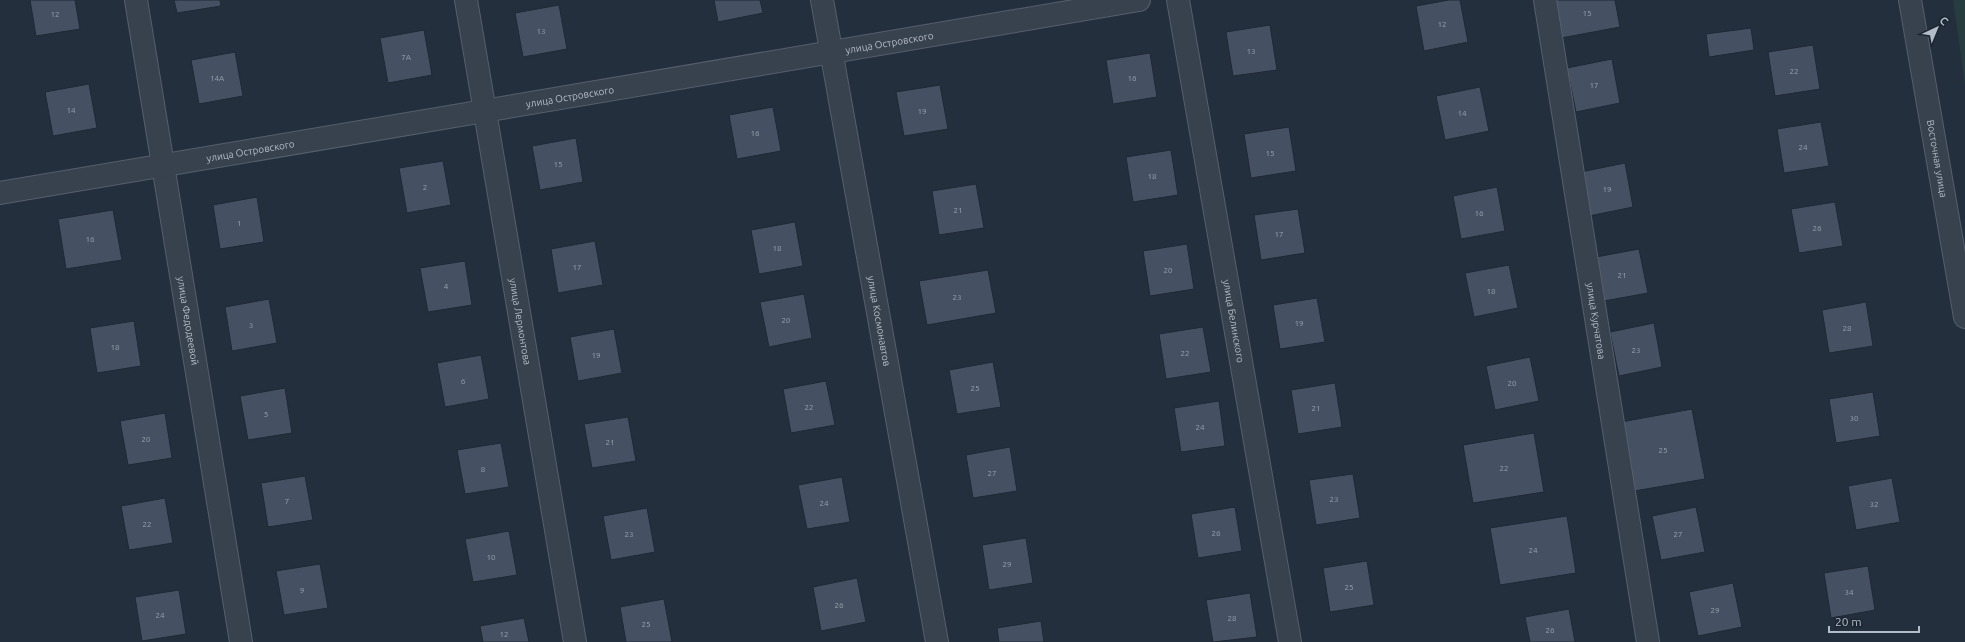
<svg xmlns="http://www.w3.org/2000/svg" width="1965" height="642" font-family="Ubuntu,sans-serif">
<rect width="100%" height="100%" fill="#242f3e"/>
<polygon fill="#263c3f" points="1953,0 1965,0 1965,85"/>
<g fill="#455162" stroke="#1f2835">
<polygon points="30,0 75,0 80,29 36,36"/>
<polygon points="174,0 220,0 221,6 177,13"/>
<polygon points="714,0 760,0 763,13 718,22"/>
<polygon points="1449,0 1460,0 1468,42 1424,51 1416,6"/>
<polygon points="1553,0 1615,0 1620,27 1561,38"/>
<polygon points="559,5 567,49 523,57 515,13"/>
<polygon points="1270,25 1277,70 1233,76 1226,32"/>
<polygon points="1751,28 1754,50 1709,57 1706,34"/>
<polygon points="424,30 432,75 388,83 380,38"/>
<polygon points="1813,45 1820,89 1775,96 1768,52"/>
<polygon points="235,52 243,96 199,104 191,60"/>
<polygon points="1150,53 1157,97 1113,104 1106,60"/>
<polygon points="1612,59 1620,103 1576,112 1567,68"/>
<polygon points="89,84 97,128 53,136 45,92"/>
<polygon points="940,85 948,129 904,136 896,92"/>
<polygon points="1480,87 1489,131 1445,140 1436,96"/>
<polygon points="773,107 781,151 737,159 729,115"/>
<polygon points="1821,122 1829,166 1784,173 1777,129"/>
<polygon points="1289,127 1296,171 1251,178 1244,134"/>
<polygon points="576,138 583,182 540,190 532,146"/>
<polygon points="1171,150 1178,195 1133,202 1126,157"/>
<polygon points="443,161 451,205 407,213 399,168"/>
<polygon points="1625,163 1633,207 1589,216 1581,172"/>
<polygon points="976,184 984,228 939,235 932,191"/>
<polygon points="1497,187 1505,231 1461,239 1453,196"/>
<polygon points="257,197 264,242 220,249 213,205"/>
<polygon points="1835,202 1843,246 1799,253 1791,209"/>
<polygon points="1298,209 1305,253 1261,260 1254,215"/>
<polygon points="113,210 122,260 66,269 58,219"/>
<polygon points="795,222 803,266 759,274 751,230"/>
<polygon points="595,241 603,285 558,293 551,249"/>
<polygon points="1187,244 1194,289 1150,296 1143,251"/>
<polygon points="1639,249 1648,293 1604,301 1596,257"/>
<polygon points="465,261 472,305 428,312 420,268"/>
<polygon points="1509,265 1518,308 1474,317 1465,273"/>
<polygon points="988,270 996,313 927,325 919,281"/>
<polygon points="804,294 812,338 769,347 760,302"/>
<polygon points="1317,298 1325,342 1280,349 1273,305"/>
<polygon points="269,299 277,343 232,351 225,307"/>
<polygon points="1866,302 1873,346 1829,353 1822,310"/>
<polygon points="134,321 141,366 97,373 90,328"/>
<polygon points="1654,323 1662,367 1619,376 1610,332"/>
<polygon points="1203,327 1211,372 1166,379 1159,334"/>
<polygon points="614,329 622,373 578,381 570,337"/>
<polygon points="481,355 489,399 445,407 437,363"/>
<polygon points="1530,357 1539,401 1495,410 1486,366"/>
<polygon points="993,362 1001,407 957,414 949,370"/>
<polygon points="826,381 835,425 791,433 783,389"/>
<polygon points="1335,383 1342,427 1298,434 1291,390"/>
<polygon points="285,388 292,433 248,440 240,396"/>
<polygon points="1873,392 1880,436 1836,443 1829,399"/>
<polygon points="1219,401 1225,446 1181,452 1174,408"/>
<polygon points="1692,409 1705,479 1634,491 1621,422"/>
<polygon points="165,413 172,458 128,465 120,421"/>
<polygon points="628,417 636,461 592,468 584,424"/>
<polygon points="1534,433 1544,492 1473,503 1463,445"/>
<polygon points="501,443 509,487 465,494 457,450"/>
<polygon points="1010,447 1017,491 973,498 966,455"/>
<polygon points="1353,474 1360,518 1316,525 1309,480"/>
<polygon points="305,476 313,520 268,527 261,483"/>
<polygon points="842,477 850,522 807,529 798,485"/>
<polygon points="1892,478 1900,522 1856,530 1848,486"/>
<polygon points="165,498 173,543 129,550 121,506"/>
<polygon points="1235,507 1242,551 1198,558 1191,514"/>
<polygon points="1696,507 1705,552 1661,560 1652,516"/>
<polygon points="647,508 655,552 611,560 603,516"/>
<polygon points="1567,516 1576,573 1500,585 1490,528"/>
<polygon points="509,531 517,575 473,582 465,539"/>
<polygon points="1026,538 1033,583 989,590 982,545"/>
<polygon points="1367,561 1374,605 1330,612 1323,568"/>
<polygon points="320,564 328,608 284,615 276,571"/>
<polygon points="1868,566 1875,610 1831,618 1824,573"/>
<polygon points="857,578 866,622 821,631 813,587"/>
<polygon points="1733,583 1742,627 1698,636 1689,592"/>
<polygon points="179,590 186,634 142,641 135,597"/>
<polygon points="1250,593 1257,637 1213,642 1206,600"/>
<polygon points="664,599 672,642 626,642 620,607"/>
<polygon points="1569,609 1575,642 1530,642 1525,617"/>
<polygon points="524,618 529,642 483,642 480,626"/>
<polygon points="1041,621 1044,642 999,642 997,628"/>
</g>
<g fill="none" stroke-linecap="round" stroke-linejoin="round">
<defs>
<g id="minor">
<path id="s1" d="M136,0L241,642"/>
<path id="s2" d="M466,0L575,642"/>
<path id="s3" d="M822,0L937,642"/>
<path id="s4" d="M1178,0L1290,642"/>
<path id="s5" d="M1545,0L1648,642"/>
<path id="s6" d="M1910,0L1965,317"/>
<path id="s7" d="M0,193L1139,0"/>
</g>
</defs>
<use href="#minor" stroke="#565f6c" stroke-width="24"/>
<use href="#minor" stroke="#38414e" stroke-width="22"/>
</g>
<g text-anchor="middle" stroke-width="3.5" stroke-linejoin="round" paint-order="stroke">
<g font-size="8" fill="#98a1af">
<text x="1587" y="16">15</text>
<text x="55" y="17">12</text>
<text x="1442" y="27">12</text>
<text x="541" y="34">13</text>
<text x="1251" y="54">13</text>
<text x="406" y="60">7А</text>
<text x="1794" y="74">22</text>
<text x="217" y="81">14А</text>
<text x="1132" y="81">16</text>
<text x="1594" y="88">17</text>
<text x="71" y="113">14</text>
<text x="922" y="114">19</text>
<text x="1462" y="116">14</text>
<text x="755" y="136">16</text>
<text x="1803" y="150">24</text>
<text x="1270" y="156">15</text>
<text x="558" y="167">15</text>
<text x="1152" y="179">18</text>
<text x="425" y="190">2</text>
<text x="1607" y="192">19</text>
<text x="958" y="213">21</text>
<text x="1479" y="216">16</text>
<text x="239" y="226">1</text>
<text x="1817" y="231">26</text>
<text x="1279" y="237">17</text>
<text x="90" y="242">16</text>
<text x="777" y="251">18</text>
<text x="577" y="270">17</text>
<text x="1168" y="273">20</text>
<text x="1622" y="278">21</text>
<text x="446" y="289">4</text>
<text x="1491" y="294">18</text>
<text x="957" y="300">23</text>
<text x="786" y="323">20</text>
<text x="1299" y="326">19</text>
<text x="251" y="328">3</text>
<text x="1847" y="331">28</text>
<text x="115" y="350">18</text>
<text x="1636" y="353">23</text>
<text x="1185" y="356">22</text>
<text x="596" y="358">19</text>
<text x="463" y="384">6</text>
<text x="1512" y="386">20</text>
<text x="975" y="391">25</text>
<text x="809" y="410">22</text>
<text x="1316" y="411">21</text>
<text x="266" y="417">5</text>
<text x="1854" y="421">30</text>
<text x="1200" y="430">24</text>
<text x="146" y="442">20</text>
<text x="610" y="445">21</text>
<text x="1663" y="453">25</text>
<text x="1504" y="471">22</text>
<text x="483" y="472">8</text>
<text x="992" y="476">27</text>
<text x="1334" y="502">23</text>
<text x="287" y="504">7</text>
<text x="824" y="506">24</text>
<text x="1874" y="507">32</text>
<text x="147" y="527">22</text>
<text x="1216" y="536">26</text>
<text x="629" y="537">23</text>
<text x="1678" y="537">27</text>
<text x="1533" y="553">24</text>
<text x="491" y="560">10</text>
<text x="1007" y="567">29</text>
<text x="1349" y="590">25</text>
<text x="302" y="593">9</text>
<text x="1849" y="595">34</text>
<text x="839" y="608">26</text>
<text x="1715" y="613">29</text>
<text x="160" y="618">24</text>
<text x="1232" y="621">28</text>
<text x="646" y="627">25</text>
<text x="1550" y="633">26</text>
<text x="504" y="637">12</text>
</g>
<g font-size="10" fill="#b4bcc9" stroke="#1d2633">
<text dy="4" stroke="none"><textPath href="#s7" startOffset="902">улица Островского</textPath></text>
<text dy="4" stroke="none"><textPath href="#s7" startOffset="578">улица Островского</textPath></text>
<text dy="4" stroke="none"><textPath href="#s7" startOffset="254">улица Островского</textPath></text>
<text dy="4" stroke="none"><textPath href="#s6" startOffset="161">Восточная улица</textPath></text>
<text dy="4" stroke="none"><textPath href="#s1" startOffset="325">улица Федодеевой</textPath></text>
<text dy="4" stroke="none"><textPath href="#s2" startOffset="326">улица Лермонтова</textPath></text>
<text dy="4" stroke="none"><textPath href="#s3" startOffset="326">улица Космонавтов</textPath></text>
<text dy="4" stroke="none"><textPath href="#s4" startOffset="326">улица Белинского</textPath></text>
<text dy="4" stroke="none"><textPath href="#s5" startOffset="325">улица Курчатова</textPath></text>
</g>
</g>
<g transform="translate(1937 28) rotate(44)" stroke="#1d2633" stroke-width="3" paint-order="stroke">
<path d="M0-3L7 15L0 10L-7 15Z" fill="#b4bcc9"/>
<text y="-6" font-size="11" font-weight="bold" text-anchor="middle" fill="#b4bcc9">С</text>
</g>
<path d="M1829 626v6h90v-6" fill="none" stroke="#b4bcc9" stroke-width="2"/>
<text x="1835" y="626" font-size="12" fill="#b4bcc9" stroke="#1d2633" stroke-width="3" paint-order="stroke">20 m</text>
</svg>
